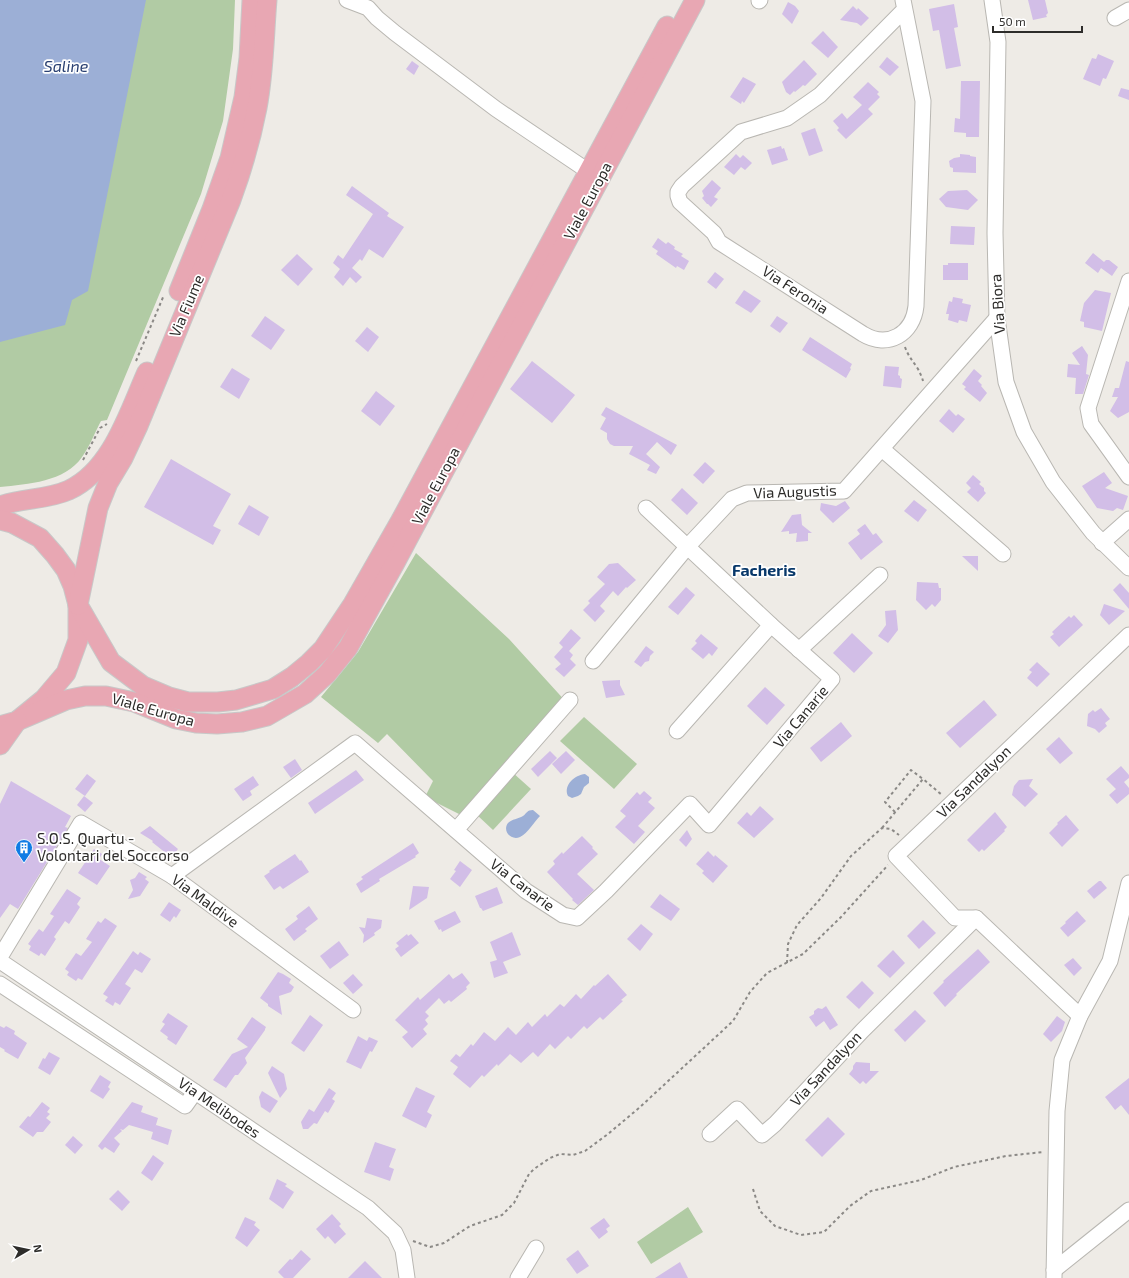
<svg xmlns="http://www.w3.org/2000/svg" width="1129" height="1278" font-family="'Exo 2',sans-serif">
<rect width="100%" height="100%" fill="#eeebe6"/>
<g fill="#b1cba4">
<path d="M0,0H235L233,49L223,121L201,194L107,420L101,421C95,432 90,446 82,457C65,482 28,484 0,487Z"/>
<polygon points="416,553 509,639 568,704 461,815 425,797 433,781 387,734 378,743 321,697 358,652"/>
<polygon points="584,717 637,764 614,789 560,741"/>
<polygon points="512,772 531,789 493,830 476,814"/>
<polygon points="688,1207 703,1232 651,1264 637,1242"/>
</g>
<g fill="#9cafd6">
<polygon points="0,0 146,0 88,291 72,300 65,325 0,342"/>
<path d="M585,774L589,777V783L584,787L581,794L578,796L572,798L568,796C563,785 575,775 585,774Z"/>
<path d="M533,810L540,816C534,822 528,833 520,837C511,841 502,831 508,823C512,819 518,819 523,816C527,813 527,810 533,810Z"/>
</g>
<g fill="#d2bee7">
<polygon points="1028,0 1045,0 1048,13 1046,15 1047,17 1033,20"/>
<polygon points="788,2 795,6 799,11 792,24 782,14"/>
<polygon points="954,4 958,27 954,28 961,66 946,69 939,30 933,31 929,9"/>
<polygon points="853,6 857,10 858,8 869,18 861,26 857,23 840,20"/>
<polygon points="823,31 838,47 828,58 811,43"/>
<polygon points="1098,54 1114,61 1106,79 1103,78 1100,86 1083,79 1092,58 1096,59"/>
<polygon points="887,57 899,67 890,76 879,67"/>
<polygon points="804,60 817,74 805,86 803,85 801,87 800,86 801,87 795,92 794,91 790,95 786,92 782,82"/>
<polygon points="412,61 419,66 414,75 406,69"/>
<polygon points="743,77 756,84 744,103 742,101 741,104 730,97"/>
<polygon points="961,81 980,81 979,137 966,137 966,133 954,132 955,118 960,119"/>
<polygon points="868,82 879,92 877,94 880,97 868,109 873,114 846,139 837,130 839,128 833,121 842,113 847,119 862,105 853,97"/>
<polygon points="1121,88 1129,90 1129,100 1118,96"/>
<polygon points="815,128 823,151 809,156 801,133"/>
<polygon points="781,146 782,149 784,148 788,160 772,165 767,150"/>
<polygon points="736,154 740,158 743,155 752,163 745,170 741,167 734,175 724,167"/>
<polygon points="960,154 970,155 970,156 976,157 976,173 953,172 953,168 950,167 949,161 954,158 960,157"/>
<polygon points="712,180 721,188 714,197 718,199 711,207 708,204 707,204 702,198 704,196 702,191"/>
<polygon points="352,186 389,213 387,216 404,227 383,258 369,249 362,261 360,259 352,268 362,277 356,283 350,277 343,286 334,277 340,269 333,263 338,255 343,259 373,214 346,195"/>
<polygon points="967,190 978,200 968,210 946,207 939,199 948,191"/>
<polygon points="951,226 975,227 974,245 950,244"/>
<polygon points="658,238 666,244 668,242 675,247 674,249 683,254 681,256 689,261 684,270 677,266 676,268 656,254 658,251 652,247"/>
<polygon points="1093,253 1104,262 1106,260 1109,260 1118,267 1112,276 1101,268 1098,273 1085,263"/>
<polygon points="297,254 313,269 298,286 281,270"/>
<polygon points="948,263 968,263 968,280 943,280 943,265 948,265"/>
<polygon points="715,272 724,279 716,289 707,282"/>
<polygon points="744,290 761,301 751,313 735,303"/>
<polygon points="1095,290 1111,293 1102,331 1084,327 1084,322 1080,321 1084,303"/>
<polygon points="953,297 963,299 962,303 971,305 967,322 959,320 958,323 948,320 949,314 946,314 949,301 952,302"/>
<polygon points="265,316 285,330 271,350 251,336"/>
<polygon points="777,316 788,323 780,333 770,326"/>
<polygon points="367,327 379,337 368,352 355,341"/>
<polygon points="810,337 852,364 850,368 851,369 846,378 802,350"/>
<polygon points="1082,346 1088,355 1086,374 1089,375 1083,394 1075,394 1076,378 1067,377 1068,364 1080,365 1072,353"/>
<polygon points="532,361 575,395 552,423 510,389"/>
<polygon points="1126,361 1129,362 1129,412 1118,418 1110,411 1118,397 1112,397 1115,388 1119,388"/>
<polygon points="885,366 899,367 898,375 900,376 900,378 902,379 901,388 883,386"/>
<polygon points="232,368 250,379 239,399 220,387"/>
<polygon points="974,369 982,376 978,381 982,385 981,386 987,393 980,402 964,389 966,387 962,384"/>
<polygon points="376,391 395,406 380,426 361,411"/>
<polygon points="606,407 677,445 671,455 657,442 646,454 660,467 656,474 647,470 650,465 629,454 633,446 614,446 610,444 607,439 607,433 600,429 606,418 601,415"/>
<polygon points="949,409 956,416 958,414 965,419 953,433 939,421"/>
<polygon points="171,459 231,494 213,526 221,530 213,545 144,507"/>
<polygon points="705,462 715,471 703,484 693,475"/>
<polygon points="1104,472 1112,483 1105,488 1128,496 1123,510 1117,508 1113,511 1097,508 1082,486"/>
<polygon points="973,475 981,482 979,484 984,488 984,491 986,493 978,502 967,492 971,488 966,483"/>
<polygon points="682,488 698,503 687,515 671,500"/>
<polygon points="914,500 927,510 918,522 904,511"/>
<polygon points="845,501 850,508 833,523 820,510 821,503 836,506"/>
<polygon points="249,505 269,517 259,536 238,524"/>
<polygon points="801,514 802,525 812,533 808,533 808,541 796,542 797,533 789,534 789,531 781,532 792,515"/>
<polygon points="865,524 873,535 876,533 883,542 861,560 848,543 860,534 857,530"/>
<polygon points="962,556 978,556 978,571"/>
<polygon points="618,563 636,580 627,588 626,587 618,596 613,591 600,606 605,611 595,622 583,610 590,603 588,601 605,584 597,577 609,564"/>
<polygon points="917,582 938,583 939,588 941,588 941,600 935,607 932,604 926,610 916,600"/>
<polygon points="1120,583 1129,593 1129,609 1113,590"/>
<polygon points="686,587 695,595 678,615 668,607"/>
<polygon points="1104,604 1125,611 1109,625 1100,615"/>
<polygon points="896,610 898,630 888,643 878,636 886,625 885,611"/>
<polygon points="1074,615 1083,625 1059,647 1050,637 1054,634 1052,632 1069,616 1071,618"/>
<polygon points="571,629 581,638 569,651 573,655 570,659 576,665 564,677 555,669 561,664 554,657 563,647 559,643"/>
<polygon points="852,633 873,653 854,673 833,653"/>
<polygon points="701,634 718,648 712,656 709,653 703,659 691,649 697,643 695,641"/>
<polygon points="646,646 654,652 650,656 649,661 645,662 641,667 634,662"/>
<polygon points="1037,662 1050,674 1037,687 1027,678 1032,672 1029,670"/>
<polygon points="620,680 620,685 625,695 606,698 602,681"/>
<polygon points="765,687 785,705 767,725 747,706"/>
<polygon points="984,700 997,715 960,748 946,733"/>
<polygon points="1101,708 1110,719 1105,723 1107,726 1099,733 1095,729 1087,726 1088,714 1093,710 1095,712"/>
<polygon points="841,722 852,736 821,762 810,748"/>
<polygon points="1059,737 1073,753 1060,764 1046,749"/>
<polygon points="550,751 557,758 538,777 531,769"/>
<polygon points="566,751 575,760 561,774 552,764"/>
<polygon points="295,759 302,770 291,778 283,767"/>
<polygon points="1121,766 1129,775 1129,778 1124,782 1129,788 1129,794 1117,804 1109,795 1116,789 1106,779"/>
<polygon points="356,770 364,780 315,814 308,803"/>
<polygon points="87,774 96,781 85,796 75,789"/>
<polygon points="253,776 259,785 250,791 252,795 243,801 234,789"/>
<polygon points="1033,779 1029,786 1038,794 1025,807 1012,795 1014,786 1019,780"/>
<polygon points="11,781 71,816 65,827 68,828 18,909 10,904 0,918 0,804"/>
<polygon points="644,791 652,798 648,802 655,808 638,826 645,832 634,844 615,827 626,816 620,811 637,792 640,795"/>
<polygon points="84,796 93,803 85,812 77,805"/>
<polygon points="760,806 774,819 754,838 737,823 747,812 751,816"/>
<polygon points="995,812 1007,827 1004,830 1005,831 984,851 982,849 979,852 967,840"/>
<polygon points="1066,815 1079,830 1062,847 1049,833 1058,824 1057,823"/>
<polygon points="150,826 178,849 175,853 170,851 167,854 152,842 153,841 140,833"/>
<polygon points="687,830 692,839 686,847 679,840"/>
<polygon points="582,836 593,847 592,848 598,854 577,874 594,890 578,905 572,900 573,899 547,872 555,864 553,861 562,852 563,854"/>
<polygon points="413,843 419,853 415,856 416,857 379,879 380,881 361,893 356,884 363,879 361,877"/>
<polygon points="94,849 102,854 99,859 110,866 97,885 78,873"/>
<polygon points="708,851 714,857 715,855 728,866 713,883 702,873 704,871 696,864"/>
<polygon points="295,854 300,861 301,860 309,872 283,889 280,886 274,890 264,876 270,872 269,871"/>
<polygon points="460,861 472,870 460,887 450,879 456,871 454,870"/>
<polygon points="139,872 147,877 145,879 149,882 140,896 128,899 133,890 130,880 135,878"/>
<polygon points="1099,881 1101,881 1107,888 1094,899 1087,891"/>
<polygon points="413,886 429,887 427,898 409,910"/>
<polygon points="497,887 503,903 483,911 481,908 480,908 475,896"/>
<polygon points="67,889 81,898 77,904 80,907 69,924 65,921 54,937 56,939 45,956 41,953 39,956 29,950 31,946 28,944 39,929 43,932 54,916 50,914"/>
<polygon points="660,894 680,909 671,921 650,907"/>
<polygon points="169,902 181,910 176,918 174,916 170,922 160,915"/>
<polygon points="309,906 318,919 305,929 307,931 294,941 285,929 298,919 296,916"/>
<polygon points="455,911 461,922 442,932 441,929 439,930 434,921"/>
<polygon points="1077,911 1086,921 1068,937 1060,928 1066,923 1065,922"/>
<polygon points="105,918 117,926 82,980 78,978 76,981 67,975 69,972 65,969 76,953 81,956 92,942 86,939 98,921 101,923"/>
<polygon points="367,918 382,920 381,928 374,933 375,935 363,943 364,935 359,927 365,928"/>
<polygon points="923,920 936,933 919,949 907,936"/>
<polygon points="641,924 653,934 640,951 627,939"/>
<polygon points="512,932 521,955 503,962 508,973 494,978 490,962 497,960 490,942"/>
<polygon points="407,934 408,936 411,934 419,943 401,957 395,949 399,946 396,943"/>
<polygon points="339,941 349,955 330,969 320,956"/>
<polygon points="978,949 990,962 956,994 957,995 945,1007 933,993 944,982 943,981"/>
<polygon points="893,950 905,963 890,978 877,966"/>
<polygon points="133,951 138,955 140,952 151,959 142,973 135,969 125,984 131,988 120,1005 115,1002 113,1006 105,1001 108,997 103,994"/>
<polygon points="1073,958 1082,968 1074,976 1064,965"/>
<polygon points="278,972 283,974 291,979 289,983 294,987 291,992 279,996 282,1015 268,1006 268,1004 260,998"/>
<polygon points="462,973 470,983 466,987 467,989 451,1002 449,1000 444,1004 439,998 425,1012 429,1016 425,1020 428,1024 423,1029 427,1034 412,1048 402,1037 408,1032 395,1020 418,997 420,1000 449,974 453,979"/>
<polygon points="353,974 363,985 353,994 343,983"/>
<polygon points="608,974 627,995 621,1000 623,1001 603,1020 600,1017 587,1029 584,1026 571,1039 568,1036 555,1049 550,1044 538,1057 533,1052 521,1063 510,1054 498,1066 497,1064 484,1077 482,1075 470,1088 453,1074 458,1067 450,1061 456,1054 460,1057 471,1044 473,1046 484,1032 495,1041 508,1027 516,1035 528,1022 532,1027 545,1014 547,1017 560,1004 564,1007 576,994 581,999 594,985 595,986"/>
<polygon points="862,981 874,993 859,1009 846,997"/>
<polygon points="826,1006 838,1025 830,1030 824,1021 816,1027 809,1017 814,1014 814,1011 818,1008 822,1009"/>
<polygon points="915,1010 926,1021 905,1042 894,1030"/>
<polygon points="168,1013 188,1026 176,1045 167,1039 168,1037 160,1031 165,1024 162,1022"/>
<polygon points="310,1015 323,1025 304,1052 291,1043"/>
<polygon points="1057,1016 1065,1022 1062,1031 1051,1042 1043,1034"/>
<polygon points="252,1017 266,1027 265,1029 265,1030 245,1058 247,1063 238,1075 235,1075 226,1088 213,1080 232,1054 248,1047 237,1039"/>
<polygon points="0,1026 4,1028 6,1026 15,1031 14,1034 27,1043 18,1059 4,1051 5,1050 0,1047"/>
<polygon points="358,1036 367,1041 369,1037 378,1041 372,1052 370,1051 361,1069 346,1062"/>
<polygon points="49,1052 60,1058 50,1075 38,1068 43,1058 45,1059"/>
<polygon points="856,1062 870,1063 870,1071 879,1071 866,1084 863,1081 860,1084 849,1074 853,1069 853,1066"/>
<polygon points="272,1066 284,1074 287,1089 280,1098 268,1073"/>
<polygon points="100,1075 111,1082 108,1087 110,1089 103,1099 90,1091"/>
<polygon points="1129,1078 1129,1115 1121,1105 1115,1110 1105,1097"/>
<polygon points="416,1087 435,1096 427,1112 432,1115 426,1128 402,1116"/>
<polygon points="329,1088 336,1093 332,1099 335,1101 328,1113 325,1111 317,1124 314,1123 308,1129 303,1129 301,1122 309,1109 314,1112"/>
<polygon points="262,1091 278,1101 270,1113 261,1107 259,1097"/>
<polygon points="42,1102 50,1108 47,1112 50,1114 46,1118 51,1122 43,1132 37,1132 33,1137 19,1127 28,1116 30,1117"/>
<polygon points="132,1102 143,1106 141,1112 158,1118 155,1128 156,1125 172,1130 168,1145 151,1139 153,1132 129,1125 123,1130 120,1129 122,1131 114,1138 120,1144 114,1153 105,1147 102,1150 98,1146"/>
<polygon points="828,1117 845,1134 822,1157 805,1140"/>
<polygon points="73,1136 83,1145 75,1154 65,1145"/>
<polygon points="375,1142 396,1149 389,1167 394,1169 390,1181 364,1172"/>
<polygon points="153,1155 164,1163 152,1181 141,1173"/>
<polygon points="277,1179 287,1184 285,1186 294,1192 283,1209 269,1199"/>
<polygon points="118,1190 130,1202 122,1211 109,1199"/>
<polygon points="332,1214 341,1224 339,1226 346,1234 335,1244 328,1236 325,1239 316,1229"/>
<polygon points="245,1217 256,1222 254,1225 260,1230 247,1247 235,1238"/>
<polygon points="604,1218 610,1226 606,1229 608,1232 599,1239 590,1228"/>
<polygon points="301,1250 311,1259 293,1278 284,1278 278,1272 290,1259 292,1260"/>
<polygon points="578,1250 589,1266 577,1274 566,1259"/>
<polygon points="365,1261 382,1278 348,1278"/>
<polygon points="680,1262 688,1278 655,1278"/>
</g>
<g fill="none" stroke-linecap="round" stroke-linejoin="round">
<defs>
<g id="minor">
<polyline points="347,0 368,8 377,18 395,33 496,109 588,171"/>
<path d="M903,0L923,101L916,306C913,334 888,349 863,334L719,242L714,233L680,202L678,196V192L682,186L741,132L787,118L820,95L904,10"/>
<polyline points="992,0 998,42 995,233 997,318 1006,382 1024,432 1053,482 1093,533 1129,568"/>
<polyline points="759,1 760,0"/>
<polyline points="1115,18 1129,10"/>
<polyline points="1129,281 1088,408 1091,424 1129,477"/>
<polyline points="882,449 1003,554"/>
<polyline points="1102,543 1129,519"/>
<polyline points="799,650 880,575"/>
<polyline points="593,661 688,546 732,499 747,493 844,491 997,318"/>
<polyline points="677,731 771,625"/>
<polyline points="456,830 570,700"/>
<polyline points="172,876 355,743 526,891 563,915 577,918 606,891 690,804 709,825 832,679 771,625 646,508"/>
<polyline points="0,957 81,823 172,876 353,1010"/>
<polyline points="0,961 368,1208 395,1233 403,1250 407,1278"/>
<polyline points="0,984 185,1106 195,1092"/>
<polyline points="1080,1016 976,918 955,918 896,856 1129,635"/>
<polyline points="710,1134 737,1109 762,1135 775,1124 862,1031 976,918"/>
<polyline points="1054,1270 1129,1210"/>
<polyline points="518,1278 536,1248"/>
<polyline points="1054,1278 1057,1111 1062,1060 1080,1016 1110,961 1129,883"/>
</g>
<g id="major">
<polyline points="179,291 212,209 230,158 244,97 249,58 252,0"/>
<path d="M0,506C22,498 47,500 69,490C112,470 129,412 147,372"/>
<polyline points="0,520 12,523 40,538 55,555 66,570 73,586 78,605 78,640 66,673 44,699 17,721 0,726"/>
<polyline points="78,605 111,662 143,686 169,697 188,702 218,702 236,700 253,695 273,689 292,677 309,663 323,649 353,604 401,520 667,26"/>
<path d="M78,605L98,508L108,483L123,458L138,426L231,200C242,170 251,139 257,108C264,72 264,36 267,0"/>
<polyline points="17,721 66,700 85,696 106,696 134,702 176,719 196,723 217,724 242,722 267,716 305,694 327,674 348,648 395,563 695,0"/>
<polyline points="0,745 17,721"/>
</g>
</defs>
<use href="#minor" stroke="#b9b7b2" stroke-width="17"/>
<use href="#major" stroke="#c8c8c8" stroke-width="21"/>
<g stroke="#8b8986" stroke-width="2" stroke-dasharray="3 3" stroke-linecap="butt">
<path d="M905,347C908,356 913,361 918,369C920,373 922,377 923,381"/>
<polyline points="136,361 164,295"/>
<polyline points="83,460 100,428 107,424"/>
<polyline points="895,812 885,802 911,770 923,779"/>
<polyline points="882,828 923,779 942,795"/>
<polyline points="787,963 788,944 797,925 821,898 851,856 882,828 891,829 899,835"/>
<polyline points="753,1189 760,1211 775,1226 801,1235 824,1232 850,1206 871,1191 921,1180 954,1167 1006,1156 1043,1152"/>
<polyline points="413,1241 430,1247 444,1243 470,1226 502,1215 514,1203 529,1174 534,1169 550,1158 560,1154 573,1155 585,1151 608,1134 639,1108 733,1021 750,992 767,973 803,954 841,917 888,865"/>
</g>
<use href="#minor" stroke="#fff" stroke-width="15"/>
<use href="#major" stroke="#e8a7b3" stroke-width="19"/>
</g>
<defs>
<symbol id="building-pin" viewBox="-11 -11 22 30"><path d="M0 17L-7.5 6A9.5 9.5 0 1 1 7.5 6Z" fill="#117ce4" stroke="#fff"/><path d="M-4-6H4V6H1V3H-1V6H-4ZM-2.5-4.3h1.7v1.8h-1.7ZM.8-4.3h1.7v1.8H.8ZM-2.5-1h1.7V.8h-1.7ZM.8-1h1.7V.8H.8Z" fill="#fff"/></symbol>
</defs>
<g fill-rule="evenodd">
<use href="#building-pin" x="14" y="838" width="20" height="27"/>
</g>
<g text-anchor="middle" stroke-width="3.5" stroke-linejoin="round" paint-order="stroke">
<g font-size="15" fill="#2d2c2a" stroke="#fff">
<text transform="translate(588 201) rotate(-62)" y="5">Viale Europa</text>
<text transform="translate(795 290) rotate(33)" y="5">Via Feronia</text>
<text transform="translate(998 304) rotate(-94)" y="5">Via Biora</text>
<text transform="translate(187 306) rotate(-67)" y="5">Via Fiume</text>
<text transform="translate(436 486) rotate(-62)" y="5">Viale Europa</text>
<text transform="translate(795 492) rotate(-2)" y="5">Via Augustis</text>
<text transform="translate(153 710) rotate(16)" y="5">Viale Europa</text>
<text transform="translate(801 717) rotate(-50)" y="5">Via Canarie</text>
<text transform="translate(974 782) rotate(-44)" y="5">Via Sandalyon</text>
<text transform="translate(522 885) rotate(37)" y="5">Via Canarie</text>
<text transform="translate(205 901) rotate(36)" y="5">Via Maldive</text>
<text transform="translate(826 1069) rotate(-47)" y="5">Via Sandalyon</text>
<text transform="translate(219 1108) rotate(34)" y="5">Via Melibodes</text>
</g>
<g font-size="15" fill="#2d2c2a" stroke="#fff" text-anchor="start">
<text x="37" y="844">S.O.S. Quartu -<tspan x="37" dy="17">Volontari del Soccorso</tspan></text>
</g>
<g font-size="16" font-style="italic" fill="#2a4072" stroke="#fff">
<text x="66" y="72">Saline</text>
</g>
<g font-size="16" font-weight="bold" fill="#08386a" stroke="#fff">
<text x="764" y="576">Facheris</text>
</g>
</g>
<g transform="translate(28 1250) rotate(81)" stroke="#ffffff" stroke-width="3" paint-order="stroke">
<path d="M0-3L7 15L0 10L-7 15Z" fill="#2d2c2a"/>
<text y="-6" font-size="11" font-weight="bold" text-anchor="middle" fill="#2d2c2a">N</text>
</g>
<path d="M993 26v6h89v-6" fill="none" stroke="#2d2c2a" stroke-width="2"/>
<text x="999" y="26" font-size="12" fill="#2d2c2a" stroke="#ffffff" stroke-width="3" paint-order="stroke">50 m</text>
</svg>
